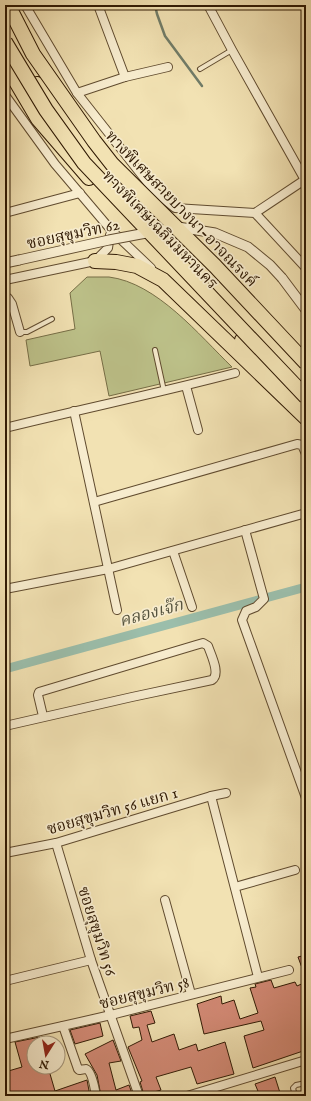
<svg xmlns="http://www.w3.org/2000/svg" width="311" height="1101" font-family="'IM FELL English','Noto Serif Thai',serif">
<rect width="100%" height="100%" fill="#f2e2b3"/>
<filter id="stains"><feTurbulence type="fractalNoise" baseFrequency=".005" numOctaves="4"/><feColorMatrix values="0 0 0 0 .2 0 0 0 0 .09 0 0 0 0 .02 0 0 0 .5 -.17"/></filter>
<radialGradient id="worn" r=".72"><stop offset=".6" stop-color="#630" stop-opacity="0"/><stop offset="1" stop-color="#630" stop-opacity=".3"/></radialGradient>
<path fill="#bdc28a" stroke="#766e46" d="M87,277C94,277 102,277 109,277C157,283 199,335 232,367L109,396L100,351L30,366L26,340L75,329L70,293Z"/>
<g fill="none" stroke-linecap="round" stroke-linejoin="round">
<polyline stroke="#707c68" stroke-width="2.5" points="155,5 157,14 165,36 202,86"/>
<polyline stroke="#9bbeab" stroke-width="9" points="5,669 306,587"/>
</g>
<g fill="#d48a76" stroke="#2f1903">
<polygon points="306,955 306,975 305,976 298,957"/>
<polygon points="271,980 274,988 295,982 297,986 306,982 306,1050 253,1068 244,1036 264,1030 261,1021 204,1034 197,1004 221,996 222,1004 234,1000 240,1019 258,1013 250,988 256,987 255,984"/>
<polygon points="151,1011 155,1023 147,1025 152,1042 174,1034 179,1050 196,1044 198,1051 225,1042 234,1074 197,1084 191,1067 156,1077 161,1090 144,1095 140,1082 142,1081 128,1047 142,1040 139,1027 133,1028 130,1016"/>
<polygon points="100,1023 103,1036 75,1044 70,1030"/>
<polygon points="40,1037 42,1043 34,1043 34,1067 48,1067 55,1091 87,1080 90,1096 14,1096 14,1092 5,1094 5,1072 22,1067 15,1042"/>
<polygon points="113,1040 121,1061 109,1063 116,1090 129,1085 133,1096 101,1096 97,1075 85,1054"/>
<polygon points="275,1077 281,1096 260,1096 255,1084"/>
</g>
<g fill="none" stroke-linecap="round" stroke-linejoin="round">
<defs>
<g id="service">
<polyline points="200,69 232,50"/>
<polyline points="20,332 27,332 52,319"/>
<polyline points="155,350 164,391"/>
<polyline points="295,1096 293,1088 296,1085 306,1083"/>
</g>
<g id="minor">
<polyline points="25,5 77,93 155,192 175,208 255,213 306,268"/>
<polyline points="98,5 125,77"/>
<polyline points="208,5 232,50 305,180"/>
<polyline points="77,93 125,77 168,67"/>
<polyline points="5,95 55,164 111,230 151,268"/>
<polyline points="5,213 80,193"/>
<polyline points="255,213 306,179"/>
<polyline points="5,280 95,261 108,248 110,235"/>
<polyline points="5,297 8,298 12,304 20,332"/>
<polyline points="186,386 198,430"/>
<polyline points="74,411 117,610"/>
<path d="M5,428C82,409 159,393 235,373"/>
<polyline points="94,502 297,444 302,445 306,454"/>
<polyline points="245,530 264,599 256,607 246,611 242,620 306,798"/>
<polyline points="173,551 192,607"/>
<polyline points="5,589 108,569 306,513"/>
<path d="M5,726L132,697L212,680C221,674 211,655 208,646L203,643L196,645L39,692L38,695L43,716"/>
<polyline points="211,796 258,977"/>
<polyline points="56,843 91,960 139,1096"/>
<polyline points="5,853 56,843 211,796 226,793"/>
<polyline points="235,887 295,870"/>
<polyline points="165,900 191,994"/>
<polyline points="5,981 91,960"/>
<path d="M63,1026L78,1069L79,1070C80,1070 85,1069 86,1069C92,1071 95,1090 96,1096"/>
<polyline points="5,1039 111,1015 289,970"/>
<polyline points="187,1096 306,1060"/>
</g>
<g id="tertiary">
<polyline points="5,263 19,260"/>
<polyline points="282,278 306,310"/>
</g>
<g id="motorway">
<polyline points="5,63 38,119 89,178"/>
<polyline points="37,84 87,152 306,378"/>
<polyline points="95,261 116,262 137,266 163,280 306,418"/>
<polyline points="242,340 306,408"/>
</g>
</defs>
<use href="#service" stroke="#604b2f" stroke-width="6"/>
<use href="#minor" stroke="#604b2f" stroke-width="10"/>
<use href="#tertiary" stroke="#604b2f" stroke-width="11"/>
<use href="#motorway" stroke="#2f1903" stroke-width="16"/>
<use href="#service" stroke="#f7ecce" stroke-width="4"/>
<use href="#minor" stroke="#f7ecce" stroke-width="8"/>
<use href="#tertiary" stroke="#f7ecce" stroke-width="9"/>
<use href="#motorway" stroke="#f2e2b3" stroke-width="14"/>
<defs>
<polyline id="tertiary-bridge" points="19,260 109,240 178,227 215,233 248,247 270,265 282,278"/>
<g id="motorway-bridge">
<polyline points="8,5 33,54 94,141 112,164 215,266 306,363"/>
<polyline points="5,42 46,110 84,163 306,397"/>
</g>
</defs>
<use href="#tertiary-bridge" stroke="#604b2f" stroke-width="11" stroke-linecap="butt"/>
<use href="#motorway-bridge" stroke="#2f1903" stroke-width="16" stroke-linecap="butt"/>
<use href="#tertiary-bridge" stroke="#f7ecce" stroke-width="9"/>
<use href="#motorway-bridge" stroke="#f2e2b3" stroke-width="14"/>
</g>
<g text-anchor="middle" stroke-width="3.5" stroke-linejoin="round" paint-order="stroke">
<g font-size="16" fill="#2f1903" stroke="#f7ecce">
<text transform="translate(182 208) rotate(46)" y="6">ทางพิเศษสายบางนา-อาจณรงค์</text>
<text transform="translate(161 229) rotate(46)" y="6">ทางพิเศษเฉลิมมหานคร</text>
<text transform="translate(73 233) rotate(-12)" y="6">ซอยสุขุมวิท 62</text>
<text transform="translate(112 810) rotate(-16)" y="6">ซอยสุขุมวิท 56 แยก 1</text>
<text transform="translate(98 931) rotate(72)" y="6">ซอยสุขุมวิท 56</text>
<text transform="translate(144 992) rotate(-14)" y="6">ซอยสุขุมวิท 58</text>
</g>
<g font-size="17" font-style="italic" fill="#55533e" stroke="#f7ecce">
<text transform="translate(151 612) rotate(-15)" y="6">คลองเจ๊ก</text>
</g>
</g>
<rect width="311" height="1101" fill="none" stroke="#f2e2b3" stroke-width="20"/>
<rect x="6" y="6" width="299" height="1089" fill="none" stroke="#2f1903" stroke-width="2"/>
<rect x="10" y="10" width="291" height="1081" fill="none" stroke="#2f1903"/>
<g transform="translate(46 1055) rotate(191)"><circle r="19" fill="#f7ecce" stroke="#a7987d"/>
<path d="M0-3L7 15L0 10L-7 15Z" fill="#8f2418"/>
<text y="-6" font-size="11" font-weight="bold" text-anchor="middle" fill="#2f1903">N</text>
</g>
<rect width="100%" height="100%" filter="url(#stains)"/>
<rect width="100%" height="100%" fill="url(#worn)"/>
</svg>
